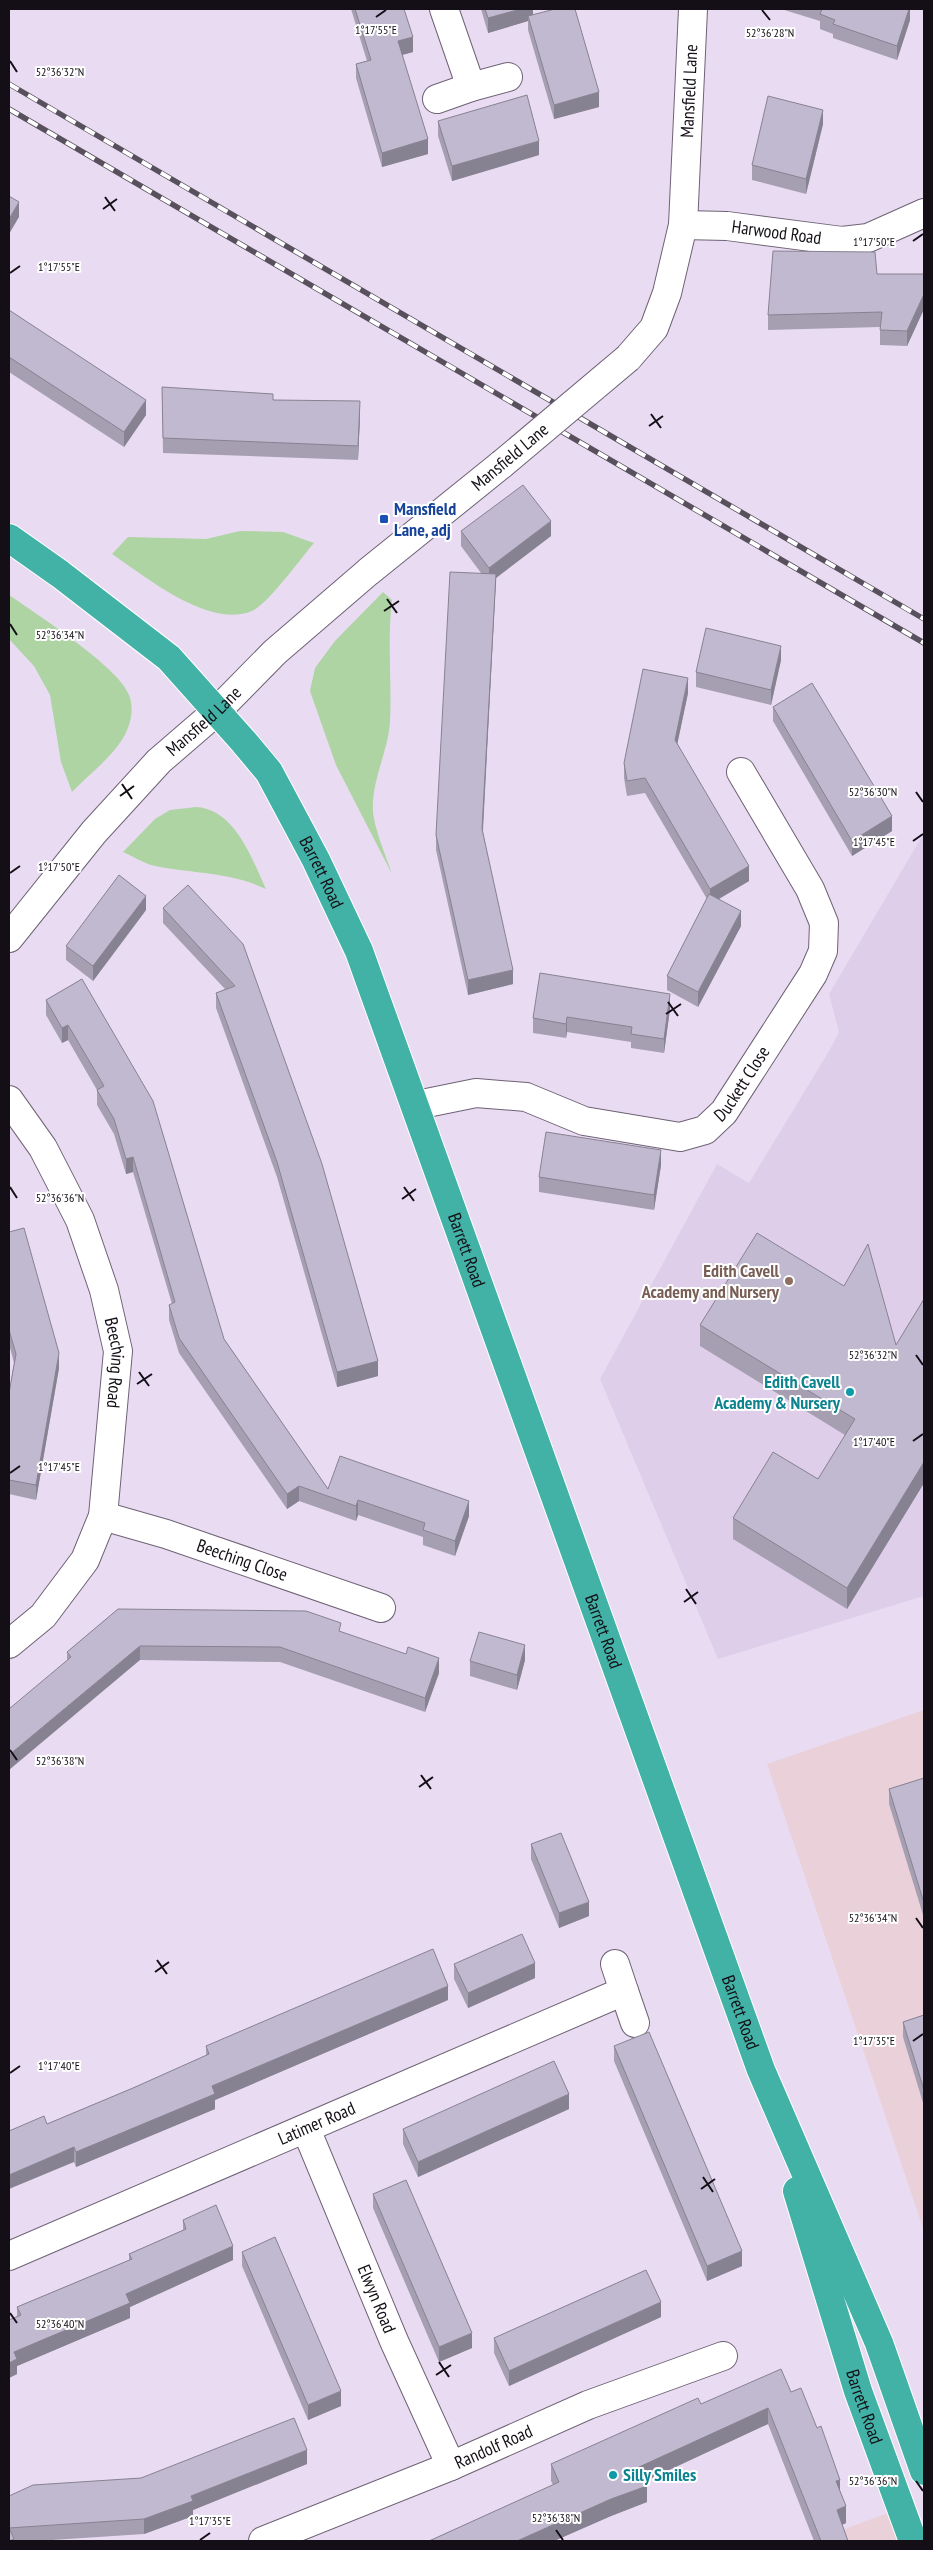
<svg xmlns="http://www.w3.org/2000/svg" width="933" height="2550" font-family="'PT Sans Narrow',sans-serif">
<rect width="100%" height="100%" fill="#e9dcf2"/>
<g fill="#ead0d9">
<polygon points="924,1710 924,2231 767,1764"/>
<polygon points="888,2513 897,2541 812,2541"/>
</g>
<polygon fill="#dfceea" points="924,833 924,1596 718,1659 600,1379 717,1164 749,1183 829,1051 839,1032 829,994"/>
<g fill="#add4a2">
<path d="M240,531L283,532L314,543C302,557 267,605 252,611C209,629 146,577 112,554L128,537L206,539Z"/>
<path d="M383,592L392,600C387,641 392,681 390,722C388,752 371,781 373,812C375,831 386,856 392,874L336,765L310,691L315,668L335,641Z"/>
<path d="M9,595C35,613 120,668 129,695C133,705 132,716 129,725C121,751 90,773 72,792L61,762L50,695L34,666L9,639Z"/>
<path d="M196,807C235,809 252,859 266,889C229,871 190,874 151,865C142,862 132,856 123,852L155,819L170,810Z"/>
</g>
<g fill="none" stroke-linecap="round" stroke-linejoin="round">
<defs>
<g id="street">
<polyline points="471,87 508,77"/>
<polyline points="437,99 471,87 444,9"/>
<path id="s1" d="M683,225L727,226L842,241L868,238L924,213"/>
<path id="s2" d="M628,358L654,328L667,293L683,225L693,9"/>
<path id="s3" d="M9,938L94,832L159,761L217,711L275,652L368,572L502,464"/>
<path id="s4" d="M9,1100L43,1148L80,1220L104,1290L118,1351L103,1516L85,1560L43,1616L9,1644"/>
<path id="s5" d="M417,1105L476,1093L526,1097L584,1121L680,1137L705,1130L724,1112L813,974L823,951L824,923L810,889L741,772"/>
<path id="s6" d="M103,1516L166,1534L381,1608"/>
<polyline points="624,1991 635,2023"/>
<path id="s7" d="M306,2129L394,2341L451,2466"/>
<path id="s8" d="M9,2256L624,1991L615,1964"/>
<path id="s9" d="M263,2541L451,2466L588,2405L723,2356"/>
</g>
<g id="highway">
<path id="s10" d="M9,538L60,574L169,658L244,742L269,772L316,860L359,951L761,2070L879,2343L924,2471"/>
<path id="s11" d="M797,2191L858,2391L913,2541"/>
</g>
</defs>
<use href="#street" stroke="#6e6275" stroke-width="30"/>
<use href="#highway" stroke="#fff" stroke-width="30"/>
<use href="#street" stroke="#fff" stroke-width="28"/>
<use href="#highway" stroke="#42b1a6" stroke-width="28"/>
<defs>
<g id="rail">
<polyline points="9,84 924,619"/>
<polyline points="9,109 924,643"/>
</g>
</defs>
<use href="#rail" stroke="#58515d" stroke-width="5.5"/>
<use href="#rail" stroke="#fff" stroke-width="4" stroke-dasharray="11" stroke-linecap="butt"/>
<defs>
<polyline id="street-bridge" points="502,464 628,358"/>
</defs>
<use href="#street-bridge" stroke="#6e6275" stroke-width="30" stroke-linecap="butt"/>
<use href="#street-bridge" stroke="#fff" stroke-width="28"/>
</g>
<g fill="#a69fb2">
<polygon points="351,9 404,9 413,52 402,55 428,154 382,167 356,78 356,64 367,61"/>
<polygon points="481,9 533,9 533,14 599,107 554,119 528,30 528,21 488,33"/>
<polygon points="781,9 910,9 910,20 897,60 833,38 833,34 820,29 820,21"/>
<polygon points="438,121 539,155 452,181 438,136"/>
<polygon points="823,124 806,194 752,180 752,165"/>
<polygon points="877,274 924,274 924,309 907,346 880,345 880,327 768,330 768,315"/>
<polygon points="9,310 146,415 124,447 9,372"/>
<polygon points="162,387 360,416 358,460 163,453"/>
<polygon points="461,531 551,536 496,578 483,832 513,984 468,995 436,850 436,835 481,573 461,546"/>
<polygon points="781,660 771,705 696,687 696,672"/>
<polygon points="688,693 677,744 749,881 719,899 741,926 698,1007 667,990 667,976 707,899 645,793 627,796 624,778 624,763"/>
<polygon points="773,707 892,831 852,856 773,721"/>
<polygon points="163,908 243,944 378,1376 337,1387 277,1177 216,1008 216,993 225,989 163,923"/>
<polygon points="146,910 93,981 66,960 66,946"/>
<polygon points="82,979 224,1339 328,1489 469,1516 455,1556 423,1545 423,1537 358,1515 356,1521 299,1501 287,1509 179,1353 169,1320 169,1305 172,1304 133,1172 126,1174 114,1134 97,1105 97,1090 68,1040 62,1043 46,1015 46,1000"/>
<polygon points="670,1009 664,1053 631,1048 631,1042 567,1032 566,1038 533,1033 533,1018"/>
<polygon points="661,1165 654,1210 539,1192 539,1177"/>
<polygon points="9,1232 59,1368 36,1500 9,1494 9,1393 14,1363 9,1344"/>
<polygon points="924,1299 924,1483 847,1609 733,1539 733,1518 818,1479 845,1435 700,1346 700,1325 896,1345"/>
<polygon points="118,1609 341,1632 439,1673 425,1712 280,1662 140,1660 67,1661 67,1652"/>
<polygon points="525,1660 517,1690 470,1676 470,1661"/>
<polygon points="924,1778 924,1918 889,1804 889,1789"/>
<polygon points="531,1844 589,1916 559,1928 531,1859"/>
<polygon points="454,1964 535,1978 468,2008 454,1979"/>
<polygon points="448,2000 215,2100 215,2109 76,2167 74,2162 47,2124 133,2088 206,2056 206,2046"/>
<polygon points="924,2015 924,2106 903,2037 903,2022"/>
<polygon points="614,2046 742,2266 707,2281 614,2061"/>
<polygon points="569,2109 418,2177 403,2144 403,2129"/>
<polygon points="373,2194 472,2348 439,2362 373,2208"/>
<polygon points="183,2220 233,2260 130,2307 130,2318 17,2366 17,2374 9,2378 17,2316 17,2307 129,2260 129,2254 183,2230"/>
<polygon points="242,2252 341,2406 308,2420 242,2266"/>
<polygon points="661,2317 509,2386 494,2353 494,2338"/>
<polygon points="791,2392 840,2492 846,2523 842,2525 848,2541 814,2541 768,2424 645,2481 647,2502 611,2516 554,2541 429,2541 553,2485 551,2481 551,2464 701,2404"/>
<polygon points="307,2464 193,2510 193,2516 144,2534 37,2541 9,2541 9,2496 141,2478"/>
</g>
<g fill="#878291">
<polygon points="521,9 533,9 533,20 528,16 528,21 488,33 488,18"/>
<polygon points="909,9 910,9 910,20 897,60 897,46"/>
<polygon points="413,37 413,52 398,56 398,41"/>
<polygon points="599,92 599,107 554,119 554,105"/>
<polygon points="823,110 823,124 806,194 806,179"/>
<polygon points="428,139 428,154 382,167 382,153"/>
<polygon points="539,141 539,155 452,181 452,166"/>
<polygon points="19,202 19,217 9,234 9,219"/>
<polygon points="924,294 924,309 907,346 907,331"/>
<polygon points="146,400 146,415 124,447 124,432"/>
<polygon points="360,401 360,416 358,460 358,446"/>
<polygon points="551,521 551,536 496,578 482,844 489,568"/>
<polygon points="781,646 781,660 771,705 771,690"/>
<polygon points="688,678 688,693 675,755 675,740"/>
<polygon points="892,816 892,831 852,856 852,841"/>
<polygon points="749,866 749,881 710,904 710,889"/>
<polygon points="146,896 146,910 93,981 93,966"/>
<polygon points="741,911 741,926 698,1007 698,992"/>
<polygon points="513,970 513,984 468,995 468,980"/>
<polygon points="670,994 670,1009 664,1053 664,1039"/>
<polygon points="567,1017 567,1032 566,1038 566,1024"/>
<polygon points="68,1025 68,1040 62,1043 62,1028"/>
<polygon points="661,1150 661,1165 654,1210 654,1195"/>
<polygon points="133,1157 133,1172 126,1174 126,1159"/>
<polygon points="59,1353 59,1368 36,1500 36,1485"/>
<polygon points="378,1361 378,1376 337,1387 337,1372"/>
<polygon points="924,1462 924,1483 847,1609 847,1588"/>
<polygon points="299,1486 299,1501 287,1509 287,1494"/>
<polygon points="358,1500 358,1515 356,1521 356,1506"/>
<polygon points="469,1501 469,1516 455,1556 455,1541"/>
<polygon points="10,1529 10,1544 9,1545 9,1530"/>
<polygon points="525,1645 525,1660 517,1690 517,1675"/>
<polygon points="140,1646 140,1660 9,1770 9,1755"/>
<polygon points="439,1658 439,1673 425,1712 425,1698"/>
<polygon points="589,1902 589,1916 559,1928 559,1913"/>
<polygon points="535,1963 535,1978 468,2008 468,1993"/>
<polygon points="448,1986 448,2000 215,2100 215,2109 76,2167 76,2152 212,2086"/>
<polygon points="569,2094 569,2109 418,2177 418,2162"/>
<polygon points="74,2147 74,2162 9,2189 9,2175"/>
<polygon points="233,2246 233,2260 130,2307 130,2318 17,2366 17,2374 9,2378 9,2363 14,2352 126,2294"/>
<polygon points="742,2251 742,2266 707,2281 707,2266"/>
<polygon points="661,2302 661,2317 509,2386 509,2371"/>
<polygon points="472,2333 472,2348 439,2362 439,2347"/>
<polygon points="341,2391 341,2406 308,2420 308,2405"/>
<polygon points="768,2408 768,2424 639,2484 639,2467"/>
<polygon points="307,2450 307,2464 193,2510 193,2516 144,2534 144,2519 191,2496"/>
<polygon points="840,2480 840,2496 836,2481"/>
<polygon points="647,2486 647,2502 611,2516 554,2541 517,2541 611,2499"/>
<polygon points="846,2506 846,2523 837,2527 837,2510"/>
</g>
<g fill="#c1b9cf" stroke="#878291">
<polygon points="355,9 404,9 413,37 398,41 428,139 382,153 356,64 371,60"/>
<polygon points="485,9 521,9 488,18"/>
<polygon points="555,9 575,9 599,92 554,105 528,16"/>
<polygon points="822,9 909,9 897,46 833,24 835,20 820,14"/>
<polygon points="527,95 539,141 452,166 438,121"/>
<polygon points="768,96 823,110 806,179 752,165"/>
<polygon points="9,196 19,202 9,219"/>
<polygon points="773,251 875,252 877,274 924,274 924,294 907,331 880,330 882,312 768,315"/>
<polygon points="9,310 146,400 124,432 9,357"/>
<polygon points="162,387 273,394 273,400 360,401 358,446 163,438"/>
<polygon points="523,485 551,521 489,568 461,531"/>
<polygon points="450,572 496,574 482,829 513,970 468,980 436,835"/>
<polygon points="706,628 781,646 771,690 696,672"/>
<polygon points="643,669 688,678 675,740 749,866 710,889 645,778 627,781 624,763"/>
<polygon points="812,683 892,816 852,841 773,707"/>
<polygon points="119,875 146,896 93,966 66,946"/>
<polygon points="188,885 243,944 322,1164 378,1361 337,1372 277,1162 216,993 235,986 163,908"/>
<polygon points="709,894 741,911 698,992 667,976"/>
<polygon points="540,973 670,994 664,1039 631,1034 632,1027 567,1017 566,1024 533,1018"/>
<polygon points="82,979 153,1101 224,1339 328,1489 340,1456 469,1501 455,1541 423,1530 425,1523 358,1500 356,1506 299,1486 287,1494 179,1338 169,1305 175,1302 133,1157 126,1159 114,1119 97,1090 104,1086 68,1025 62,1028 46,1000"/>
<polygon points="546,1132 661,1150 654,1195 539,1177"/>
<polygon points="24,1228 59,1353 36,1485 9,1480 9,1393 16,1354 9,1330 9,1232"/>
<polygon points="757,1233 844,1286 868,1244 896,1345 924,1299 924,1462 847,1588 733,1518 773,1452 818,1479 855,1419 700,1325"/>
<polygon points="118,1609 306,1611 341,1623 339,1631 406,1654 408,1647 439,1658 425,1698 280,1647 140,1646 9,1755 9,1709 71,1657 67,1652"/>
<polygon points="479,1632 525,1645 517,1675 470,1661"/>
<polygon points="924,1778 924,1903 889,1789"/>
<polygon points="561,1833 589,1902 559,1913 531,1844"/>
<polygon points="522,1934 535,1963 468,1993 454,1964"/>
<polygon points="433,1949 448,1986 212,2086 215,2094 76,2152 74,2147 9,2175 9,2131 44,2116 47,2124 133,2088 209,2054 206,2046"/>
<polygon points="924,2015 924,2090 903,2022"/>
<polygon points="649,2032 742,2251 707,2266 614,2046"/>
<polygon points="554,2061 569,2094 418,2162 403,2129"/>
<polygon points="406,2180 472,2333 439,2347 373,2194"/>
<polygon points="216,2205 233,2246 126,2294 130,2303 14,2352 17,2359 9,2363 9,2320 21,2315 17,2307 132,2259 129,2254 186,2229 183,2220"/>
<polygon points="275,2237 341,2391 308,2405 242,2252"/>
<polygon points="646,2270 661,2302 509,2371 494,2338"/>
<polygon points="781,2369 791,2392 801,2388 817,2428 821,2426 840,2480 836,2481 846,2506 837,2510 848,2541 821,2541 768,2408 639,2467 647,2486 611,2499 517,2541 429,2541 559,2482 551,2464 698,2398 701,2404"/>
<polygon points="294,2418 307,2450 191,2496 193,2501 144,2519 9,2528 14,2539 9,2541 9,2496 33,2485 141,2478"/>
</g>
<path fill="none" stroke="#140f16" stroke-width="2" d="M762,10L770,20M376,17L386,10M10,61L17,72M105,197L115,211M103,209L117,199M913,241L923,234M10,273L20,266M651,414L661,428M649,426L663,416M387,599L397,613M384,611L399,601M10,624L17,635M122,784L132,799M916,792L923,802M120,796L134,786M913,841L923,834M10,873L20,866M668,1002L678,1016M666,1014L681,1004M10,1187L17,1198M404,1187L414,1201M402,1199L416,1189M916,1355L923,1365M139,1372L149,1386M137,1384L152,1374M913,1441L923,1434M10,1473L20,1466M686,1589L696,1604M684,1602L698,1592M10,1750L17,1760M421,1775L431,1789M419,1787L433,1777M916,1918L923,1928M157,1960L167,1974M155,1972L169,1962M913,2041L923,2034M10,2073L20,2066M703,2177L713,2192M701,2189L715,2179M10,2313L17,2323M439,2362L449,2377M436,2375L451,2365M916,2481L923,2491M556,2530L563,2540M200,2540L210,2533"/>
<rect fill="#1a4fb4" stroke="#fff" stroke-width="2" x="379" y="514" width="10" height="10" rx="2.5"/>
<circle fill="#8d6e63" stroke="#fff" stroke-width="2" cx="789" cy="1281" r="5"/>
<g fill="#0f9aa8" stroke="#fff" stroke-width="2">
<circle cx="850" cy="1392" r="5"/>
<circle cx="613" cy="2475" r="5"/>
</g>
<g text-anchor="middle" stroke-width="4" stroke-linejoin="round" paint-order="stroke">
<g font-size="18" fill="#140f16" stroke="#fff">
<text dy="6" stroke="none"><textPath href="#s2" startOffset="281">Mansfield Lane</textPath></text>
<text dy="6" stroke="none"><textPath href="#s1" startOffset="94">Harwood Road</textPath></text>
<text transform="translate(510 457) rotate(-40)" y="6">Mansfield Lane</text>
<text dy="6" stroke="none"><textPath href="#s3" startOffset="292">Mansfield Lane</textPath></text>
<text dy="6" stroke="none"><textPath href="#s10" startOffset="465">Barrett Road</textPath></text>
<text dy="6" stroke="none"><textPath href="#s5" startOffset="356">Duckett Close</textPath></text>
<text dy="6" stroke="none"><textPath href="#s10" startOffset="870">Barrett Road</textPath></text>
<text dy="6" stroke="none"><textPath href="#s4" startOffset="288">Beeching Road</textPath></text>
<text dy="6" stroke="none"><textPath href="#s6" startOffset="146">Beeching Close</textPath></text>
<text dy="6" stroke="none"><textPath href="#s10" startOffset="1275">Barrett Road</textPath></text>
<text dy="6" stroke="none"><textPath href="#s10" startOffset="1680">Barrett Road</textPath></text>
<text dy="6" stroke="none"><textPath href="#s8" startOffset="335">Latimer Road</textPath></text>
<text dy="6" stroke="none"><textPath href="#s7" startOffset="184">Elwyn Road</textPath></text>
<text dy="6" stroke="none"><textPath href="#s11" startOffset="226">Barrett Road</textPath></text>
<text dy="6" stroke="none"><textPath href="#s9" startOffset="249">Randolf Road</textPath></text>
</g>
<g font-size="18" font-weight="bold" fill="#164399" stroke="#fff" text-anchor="start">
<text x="394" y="515">Mansfield<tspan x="394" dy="21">Lane, adj</tspan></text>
</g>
<g font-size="18" font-weight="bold" fill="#785e54" stroke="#fff" text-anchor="end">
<text x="779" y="1277">Edith Cavell<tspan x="779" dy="21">Academy and Nursery</tspan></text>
</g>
<g font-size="18" font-weight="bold" fill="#0d838f" stroke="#fff" text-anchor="end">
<text x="840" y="1388">Edith Cavell<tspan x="840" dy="21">Academy &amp; Nursery</tspan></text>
<text x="623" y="2481" text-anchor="start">Silly Smiles</text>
</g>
</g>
<g font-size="12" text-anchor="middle" fill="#140f16" stroke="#fff" stroke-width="4" stroke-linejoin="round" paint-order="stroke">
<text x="376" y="34">1°17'55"E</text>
<text x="770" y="37">52°36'28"N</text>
<text x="60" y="76">52°36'32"N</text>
<text x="874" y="246">1°17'50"E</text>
<text x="59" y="271">1°17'55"E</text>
<text x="60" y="639">52°36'34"N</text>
<text x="873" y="796">52°36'30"N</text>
<text x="874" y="846">1°17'45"E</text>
<text x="59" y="871">1°17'50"E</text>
<text x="60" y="1202">52°36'36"N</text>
<text x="873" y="1359">52°36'32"N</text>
<text x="874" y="1446">1°17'40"E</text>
<text x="59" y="1471">1°17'45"E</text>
<text x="60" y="1765">52°36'38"N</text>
<text x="873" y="1922">52°36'34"N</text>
<text x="874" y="2045">1°17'35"E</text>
<text x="59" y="2070">1°17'40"E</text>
<text x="60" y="2328">52°36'40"N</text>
<text x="873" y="2485">52°36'36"N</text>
<text x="556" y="2522">52°36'38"N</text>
<text x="210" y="2525">1°17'35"E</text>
</g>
<rect width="933" height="2550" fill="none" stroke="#140f16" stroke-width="20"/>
</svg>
